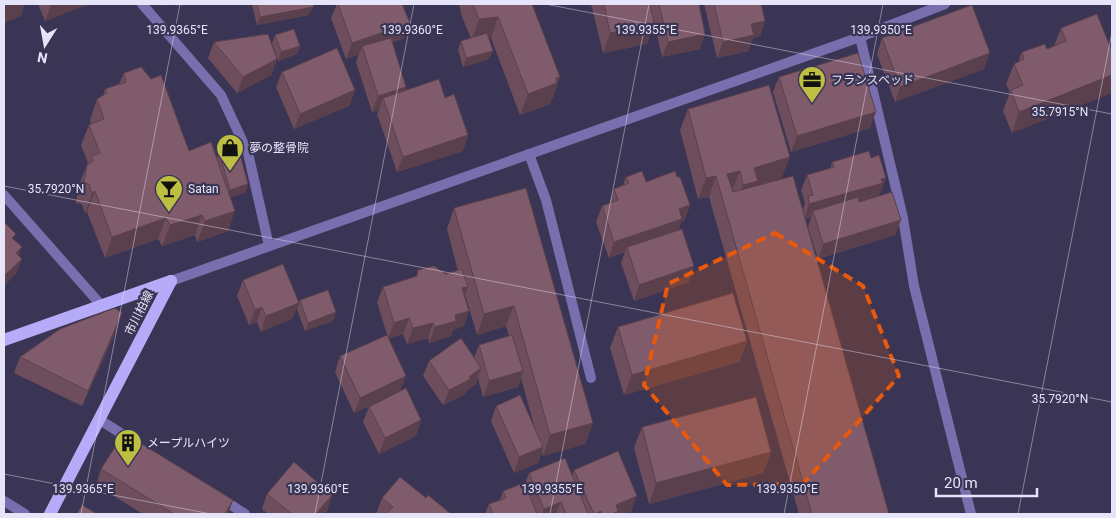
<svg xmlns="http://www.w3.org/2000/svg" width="1116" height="518" font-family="Roboto,'Noto Sans JP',sans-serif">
<rect width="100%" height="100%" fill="#3a3554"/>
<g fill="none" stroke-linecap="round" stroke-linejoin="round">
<g stroke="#796fae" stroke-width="10">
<polyline points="142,4 221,95 248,153 269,246"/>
<polyline points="860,37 903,218 914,286 971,514"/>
<polyline points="529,154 546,200 591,378"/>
<polyline points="100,420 133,441"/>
<polyline points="220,498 245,514"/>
<polyline points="4,501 25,514"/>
</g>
<polyline stroke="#796fae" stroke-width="10" points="4,195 101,305"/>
<polyline stroke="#796fae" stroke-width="10" points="171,281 860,37 945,4"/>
<g stroke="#b6abf8" stroke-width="12">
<polyline points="4,340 171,281"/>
<polyline points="50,514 171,281"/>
</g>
</g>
<g fill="#6e4e5d">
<polygon points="38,4 89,4 45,21"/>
<polygon points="252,4 314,4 309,15 257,25 252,5"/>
<polygon points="337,4 402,4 404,38 392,43 406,87 405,91 445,98 468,135 463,151 397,172 377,114 379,110 372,112 356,62 359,54 346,59 331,18"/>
<polygon points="459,4 532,4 553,98 552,98 550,104 520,115 491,38 489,38 489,59 463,67 458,50 461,41 471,38 462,17"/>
<polygon points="591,4 650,4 654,23 647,44 603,53"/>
<polygon points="650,4 699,4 700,49 662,57"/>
<polygon points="704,4 761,4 765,21 760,36 753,38 748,51 717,58"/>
<polygon points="1097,14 1012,133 1003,111 1010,92 1006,84 1014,64 1018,62 1022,52 1047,49 1054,46 1061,28"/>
<polygon points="275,35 300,46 297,54 278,61 272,43"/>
<polygon points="882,38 984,69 895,102 877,54"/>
<polygon points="214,42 277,59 271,75 237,93 208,58"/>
<polygon points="282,72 355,90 349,106 294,129 276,87"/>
<polygon points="124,73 189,151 217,158 219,152 248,184 245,193 230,197 228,231 197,242 195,235 162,246 158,239 105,258 87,212 85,213 82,204 76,203 79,185 87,165 88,163 81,145 89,125 91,124 90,120 97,99 103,96 105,89 119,84"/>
<polygon points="779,77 870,128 791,152 773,92"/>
<polygon points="688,109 782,178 767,183 803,210 805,203 801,190 807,175 830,169 832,162 880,193 879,194 878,196 901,220 895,235 818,259 808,227 811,218 805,219 889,514 799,514 709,197 698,199 680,130"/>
<polygon points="626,177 646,182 677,177 690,205 684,221 681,222 678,231 689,282 634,301 621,263 625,252 609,258 596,222 602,206 609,204 614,189 623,185"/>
<polygon points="454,208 593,423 585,444 543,456 542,452 538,463 514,473 491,421 496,406 535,429 521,378 518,387 483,397 478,378 476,384 467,390 465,394 443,405 423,376 429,361 474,358 479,345 509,336 506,326 477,335 465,294 464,326 453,330 451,336 429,343 428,338 407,344 403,334 388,339 400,391 421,420 416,436 379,454 363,422 369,407 376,403 354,413 335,372 340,356 388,338 377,302 383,287 416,277 418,270 446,274 458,271 447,229"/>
<polygon points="243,280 293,318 261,332 257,322 249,325 237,296"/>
<polygon points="300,300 336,312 333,321 305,331 297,309"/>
<polygon points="122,313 117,329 82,406 14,373 20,357"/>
<polygon points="618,327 747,341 739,362 624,395 610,348"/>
<polygon points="642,427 771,452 763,473 649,504 634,448"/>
<polygon points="101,469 233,500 228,514 143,514 96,485"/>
<polygon points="574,470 631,512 625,514 485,514 489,504 500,500 503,491 524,490 523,489 529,473 572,476"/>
<polygon points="267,494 332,495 327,511 324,514 268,514 262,509"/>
<polygon points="382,498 426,498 451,514 376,514"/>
</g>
<g fill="#5a404c">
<polygon points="4,4 25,4 21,16 4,23"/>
<polygon points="55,4 89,4 45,21 51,5"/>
<polygon points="161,4 177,4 160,6"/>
<polygon points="178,4 200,4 177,6"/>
<polygon points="314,4 309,15 257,25 260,17"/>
<polygon points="498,17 491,38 472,39 479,19"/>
<polygon points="765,21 760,36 753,38 748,51 717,58 723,42 751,24"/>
<polygon points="410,23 404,38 364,53 362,46 359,54 346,59 352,43"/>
<polygon points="654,23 647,44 603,53 610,33"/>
<polygon points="705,34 700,49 662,57 668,42"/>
<polygon points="300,46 297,54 278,61 281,52"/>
<polygon points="493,51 489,59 463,67 466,58"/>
<polygon points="990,53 984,69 895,102 900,87"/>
<polygon points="277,59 271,75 237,93 243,77"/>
<polygon points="1112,75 1112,93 1012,133 1019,112"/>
<polygon points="560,77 553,98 552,98 550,104 520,115 528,94 556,78"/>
<polygon points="406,87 401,103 383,98 379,110 372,112 378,96"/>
<polygon points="355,90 349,106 294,129 300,114"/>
<polygon points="876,112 870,128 791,152 797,136"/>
<polygon points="468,135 463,151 397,172 403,157"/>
<polygon points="790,157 782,178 756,186 736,206 743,185 754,168"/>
<polygon points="740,171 732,191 727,174"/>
<polygon points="716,176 709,197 698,199 706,178"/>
<polygon points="886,178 880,193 879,194 877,198 813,211 811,218 804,220 809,204"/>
<polygon points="248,184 245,193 226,198 230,190"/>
<polygon points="95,191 87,212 85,213 92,193"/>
<polygon points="690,205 684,221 681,222 677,234 627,247 625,252 609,258 614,242 679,209"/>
<polygon points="235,211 228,231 197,242 205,221"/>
<polygon points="202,215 195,235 162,246 170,225"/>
<polygon points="166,218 158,239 105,258 112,237"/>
<polygon points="901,220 895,235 818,259 823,244"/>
<polygon points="22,247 17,262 16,253"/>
<polygon points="22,259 16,274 4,286 4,276"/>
<polygon points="694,266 689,282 634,301 639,285"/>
<polygon points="468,287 462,302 462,288"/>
<polygon points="299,303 293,318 261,332 266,316"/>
<polygon points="514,306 506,326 477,335 484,314"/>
<polygon points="262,307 257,322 249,325 255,310"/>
<polygon points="469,311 464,326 453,330 451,336 429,343 435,327 455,315"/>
<polygon points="336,312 333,321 305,331 308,323"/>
<polygon points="122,313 117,329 82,406 88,391"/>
<polygon points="409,318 403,334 388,339 394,323"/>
<polygon points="433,323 428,338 407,344 413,328"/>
<polygon points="747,341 739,362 624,395 632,375"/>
<polygon points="481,368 476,384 467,390 465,394 443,405 449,390"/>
<polygon points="523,371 518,387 483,397 489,381"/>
<polygon points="406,376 400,392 354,413 360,398"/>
<polygon points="421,420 416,436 379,454 385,438"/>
<polygon points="593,423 585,444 543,456 550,435"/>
<polygon points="543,447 538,463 514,473 519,457"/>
<polygon points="771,452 763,473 649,504 656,483"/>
<polygon points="332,495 327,511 324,514 316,514"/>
<polygon points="637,496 631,512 625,514 612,514 616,505"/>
<polygon points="233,500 228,514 225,514"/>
<polygon points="561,502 556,514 542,514 544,509"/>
<polygon points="601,511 600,514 593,514 594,514"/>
</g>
<g fill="#805b6c" stroke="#5a404c">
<polygon points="257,4 314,4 313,7 260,17"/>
<polygon points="338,4 402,4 410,23 352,43"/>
<polygon points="473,4 532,4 560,77 556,78 557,83 528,94 498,17 479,19"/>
<polygon points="604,4 650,4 654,23 610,33"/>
<polygon points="659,4 699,4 705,34 668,42"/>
<polygon points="714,4 761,4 765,21 751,24 754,35 723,42"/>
<polygon points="972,5 990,53 900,87 882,38"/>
<polygon points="1097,14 1112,51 1112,75 1019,112 1011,90 1023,85 1014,64 1024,59 1022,52 1045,44 1047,49 1066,41 1061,28"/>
<polygon points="294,29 300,46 281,52 275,35"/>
<polygon points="487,33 493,51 466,58 461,41"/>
<polygon points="268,34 277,59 243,77 214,42"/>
<polygon points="391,38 406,87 378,96 362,46"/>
<polygon points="337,48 355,90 300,114 282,72"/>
<polygon points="858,53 876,112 797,136 779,77"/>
<polygon points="141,67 151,79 161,75 189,151 211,142 235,211 205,221 202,215 170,225 166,218 112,237 95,191 92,193 89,184 84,183 87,165 93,161 91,156 100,153 89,125 104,119 97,99 107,93 105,89 126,82 124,73"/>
<polygon points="439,79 445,98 454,94 468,135 403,157 383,98"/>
<polygon points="769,85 790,157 754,168 758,181 743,185 740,171 727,174 733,192 793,176 889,514 812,514 716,176 706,178 688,109"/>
<polygon points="238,147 248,184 230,190 219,152"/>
<polygon points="869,151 871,158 879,155 886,178 881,179 883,183 809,204 808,196 813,195 807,175 834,167 832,162"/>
<polygon points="642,171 646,182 675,171 677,177 680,177 690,205 679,209 682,219 614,242 602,206 618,200 614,189 629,183 626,177"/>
<polygon points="526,188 593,423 550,435 514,306 484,314 454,208"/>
<polygon points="892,192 901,220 823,244 813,211 858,197 859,202"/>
<polygon points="4,222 16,234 12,238 22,247 16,253 22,259 4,276"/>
<polygon points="682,229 694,266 639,285 627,247"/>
<polygon points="283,264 299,303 266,316 262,307 255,310 243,280"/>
<polygon points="434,266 446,274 462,269 468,287 462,288 469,311 455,315 456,321 435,327 433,323 413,328 409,318 394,323 383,287 417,276 418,270"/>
<polygon points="328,290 336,312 308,323 300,300"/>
<polygon points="733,293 747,341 632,375 618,327"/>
<polygon points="115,308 122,313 88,391 20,357 60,329"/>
<polygon points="387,335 406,376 360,398 340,356"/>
<polygon points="512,335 523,371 489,381 479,345"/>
<polygon points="461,338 481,368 469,377 471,379 449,390 429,361"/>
<polygon points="406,388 421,420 385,438 369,407"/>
<polygon points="520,395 543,447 519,457 496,406"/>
<polygon points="756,397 771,452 656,483 642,427"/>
<polygon points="124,433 233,500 225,514 174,514 101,469"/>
<polygon points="618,451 637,496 616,505 618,511 612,514 602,514 601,511 594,514 574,470"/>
<polygon points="565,458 588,514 566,514 561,502 544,509 529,473"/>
<polygon points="294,462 332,495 316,514 292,514 267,494"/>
<polygon points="400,477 426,498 428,495 451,514 386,514 393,507 382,498"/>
<polygon points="521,484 523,490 527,489 537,514 493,514 489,504 506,498 503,491"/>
<polygon points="82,505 97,514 77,514"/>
</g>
<path fill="#e8590c" fill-opacity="0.2" stroke="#e8590c" stroke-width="4" stroke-dasharray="10 6" stroke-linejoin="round" d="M775,233L863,286L899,376L803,484L727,485L644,385L668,284Z"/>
<path fill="none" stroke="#e6e4f8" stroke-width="1" stroke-opacity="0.45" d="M545,4L1112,114M4,186L1112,402M4,474L211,514M81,514L180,4M315,514L414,4M550,514L649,4M784,514L883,4M1018,514L1112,32"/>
<defs>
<symbol id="office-pin" viewBox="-11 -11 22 30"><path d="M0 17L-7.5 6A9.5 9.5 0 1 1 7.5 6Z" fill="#bdbf43" stroke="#3a3554"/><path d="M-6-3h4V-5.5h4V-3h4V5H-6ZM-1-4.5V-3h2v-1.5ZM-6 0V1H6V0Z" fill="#111"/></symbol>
<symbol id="shop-pin" viewBox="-11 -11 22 30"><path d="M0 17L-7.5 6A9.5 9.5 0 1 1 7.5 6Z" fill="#bdbf43" stroke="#3a3554"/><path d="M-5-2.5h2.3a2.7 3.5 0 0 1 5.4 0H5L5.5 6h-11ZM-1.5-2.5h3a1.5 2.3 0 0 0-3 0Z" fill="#111"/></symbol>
<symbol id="bar-pin" viewBox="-11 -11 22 30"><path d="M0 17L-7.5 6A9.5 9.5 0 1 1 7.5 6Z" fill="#bdbf43" stroke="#3a3554"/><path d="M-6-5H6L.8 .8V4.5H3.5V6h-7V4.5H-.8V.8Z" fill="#111"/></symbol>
<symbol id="building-pin" viewBox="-11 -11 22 30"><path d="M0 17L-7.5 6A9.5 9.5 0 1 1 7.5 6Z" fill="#bdbf43" stroke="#3a3554"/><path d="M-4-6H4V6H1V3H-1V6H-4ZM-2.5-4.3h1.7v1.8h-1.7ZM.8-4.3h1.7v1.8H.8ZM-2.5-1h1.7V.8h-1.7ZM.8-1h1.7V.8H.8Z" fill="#111"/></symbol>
</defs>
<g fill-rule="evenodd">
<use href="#office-pin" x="796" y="64" width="32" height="43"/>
<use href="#shop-pin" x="214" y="132" width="32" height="43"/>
<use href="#bar-pin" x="153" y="173" width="32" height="43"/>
<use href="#building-pin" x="112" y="427" width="32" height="43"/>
</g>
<g text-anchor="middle" stroke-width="4.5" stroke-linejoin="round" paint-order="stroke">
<g font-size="12" fill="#e6e4f8" stroke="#3a3554" text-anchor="start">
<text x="831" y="84">フランスベッド</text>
<text x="249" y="152">夢の整骨院</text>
<text x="188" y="193">Satan</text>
<text x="147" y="447">メープルハイツ</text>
</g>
<g font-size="12" fill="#e6e4f8" stroke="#3a3554">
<text transform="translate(139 313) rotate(-63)" y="4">市川柏線</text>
</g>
</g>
<g font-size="12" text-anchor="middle" fill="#e6e4f8" stroke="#3a3554" stroke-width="4.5" stroke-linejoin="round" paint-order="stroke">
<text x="177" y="34">139.9365°E</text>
<text x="412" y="34">139.9360°E</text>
<text x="646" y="34">139.9355°E</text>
<text x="881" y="34">139.9350°E</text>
<text x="1060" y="116">35.7915°N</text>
<text x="56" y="193">35.7920°N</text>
<text x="1060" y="403">35.7920°N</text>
<text x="83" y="493">139.9365°E</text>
<text x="318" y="493">139.9360°E</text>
<text x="552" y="493">139.9355°E</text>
<text x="787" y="493">139.9350°E</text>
</g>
<rect width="1116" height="518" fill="none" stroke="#e6e4f8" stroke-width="10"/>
<g transform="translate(45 45) rotate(191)" stroke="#3a3554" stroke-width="4" paint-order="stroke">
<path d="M0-4L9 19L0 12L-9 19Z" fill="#e6e4f8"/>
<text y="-8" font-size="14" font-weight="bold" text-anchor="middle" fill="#e6e4f8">N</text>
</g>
<path d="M936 488v8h101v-8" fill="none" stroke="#e6e4f8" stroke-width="2.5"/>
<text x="944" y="488" font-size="15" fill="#e6e4f8" stroke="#3a3554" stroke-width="4" paint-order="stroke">20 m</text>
</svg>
